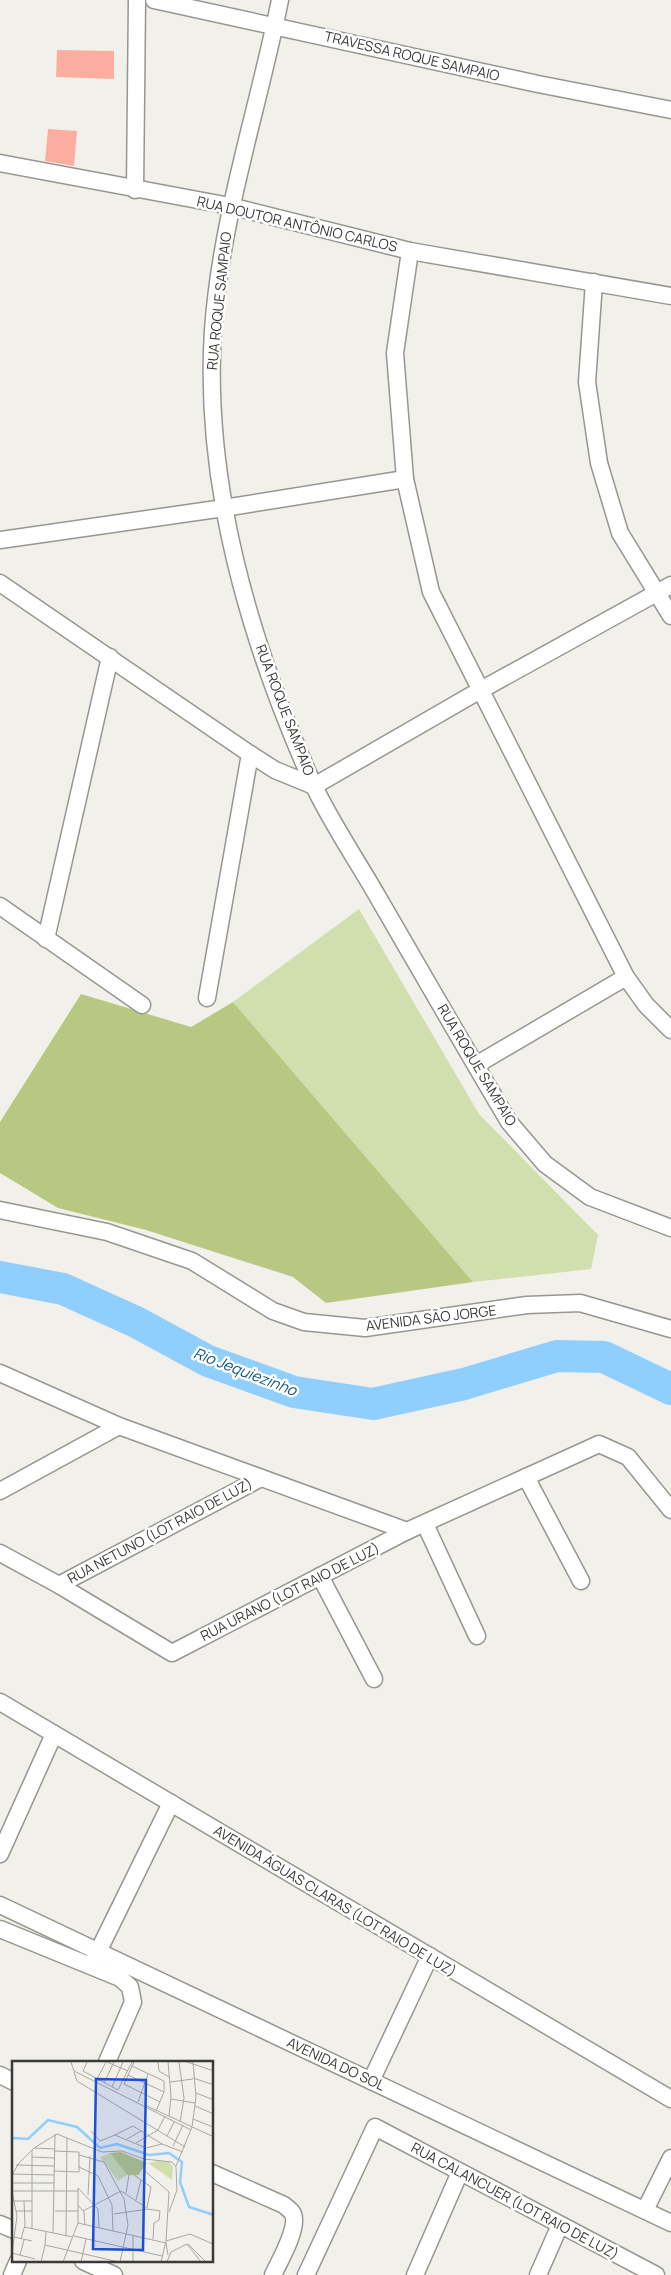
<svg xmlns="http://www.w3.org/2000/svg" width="671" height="2275" font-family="Manrope,sans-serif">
<rect width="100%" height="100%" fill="#f1f0ea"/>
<polygon fill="#d1deae" points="359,909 479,1114 598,1235 591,1269 473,1282 233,1002"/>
<polygon fill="#b8c883" points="81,994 191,1027 233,1002 473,1282 326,1303 293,1277 146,1230 58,1208 0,1173 0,1122"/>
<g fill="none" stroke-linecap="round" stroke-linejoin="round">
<polyline stroke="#90cefe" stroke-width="32" points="0,1277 63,1289 136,1322 208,1361 294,1392 373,1404 464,1384 557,1356 604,1357 671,1389"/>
</g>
<g fill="#fbae9f">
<polygon points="57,50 114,51 114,79 56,77"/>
<polygon points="48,129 77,131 74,166 45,161"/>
</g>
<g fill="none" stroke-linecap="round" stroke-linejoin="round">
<defs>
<g id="street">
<polyline points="154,0 538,84 671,110"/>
<path d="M280,0C258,110 221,217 213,330C203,485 250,643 313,784C330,821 358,862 379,899C422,973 465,1048 509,1122L545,1164L590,1197L671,1228"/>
<polyline points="0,163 230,206 410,251 671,296"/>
<polyline points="135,190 137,0"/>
<polyline points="410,251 395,353 405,479 431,592 626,977 646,1005 671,1030"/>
<polyline points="594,282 587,382 599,463 620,533 671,616"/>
<polyline points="0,540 224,508 405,479"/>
<polyline points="0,583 250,754 275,770 314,786"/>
<polyline points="314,786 470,696 671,585"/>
<polyline points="0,906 142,1005"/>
<polyline points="46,939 110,657"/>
<polyline points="207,998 250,754"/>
<polyline points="476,1065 626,977"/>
<polyline points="0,1210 107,1232 192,1261 273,1311 304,1322 365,1328 527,1305 580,1303 671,1329"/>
<polyline points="0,1373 119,1426 407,1531 599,1444 628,1457 671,1510"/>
<polyline points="526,1477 581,1581"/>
<polyline points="0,1491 119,1426"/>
<polyline points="425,1524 477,1636"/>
<polyline points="0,1553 59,1585 172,1653 407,1531"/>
<polyline points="320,1576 374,1679"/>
<polyline points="59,1585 261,1478"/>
<polyline points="0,1702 671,2099"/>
<polyline points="0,1854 54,1734"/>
<polyline points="0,1905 671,2223"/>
<polyline points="0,1929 120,1978 130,1987 133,2002 107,2062"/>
<polyline points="94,1960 171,1803"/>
<polyline points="0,2075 14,2082"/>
<polyline points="371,2081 430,1956"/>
<path d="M212,2173L284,2205C287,2208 291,2210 293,2214C299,2228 279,2262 273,2275"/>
<polyline points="645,2210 671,2158"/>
<polyline points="0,2224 14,2230"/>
<polyline points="83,2261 114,2275"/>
<polyline points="12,2275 18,2261"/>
<polyline points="306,2275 375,2127 656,2275"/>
<polyline points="415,2275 460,2172"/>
<polyline points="538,2275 560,2225"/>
</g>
</defs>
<use href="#street" stroke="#979690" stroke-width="19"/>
<use href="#street" stroke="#fff" stroke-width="16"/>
</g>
<g text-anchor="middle" stroke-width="5" stroke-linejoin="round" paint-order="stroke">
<g font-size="14" fill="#3b3a38" stroke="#fff">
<text transform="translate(412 56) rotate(13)" y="5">TRAVESSA ROQUE SAMPAIO</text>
<text transform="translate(297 224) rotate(13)" y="5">RUA DOUTOR ANTÔNIO CARLOS</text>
<text transform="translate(219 301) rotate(-84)" y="5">RUA ROQUE SAMPAIO</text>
<text transform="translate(285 710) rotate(69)" y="5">RUA ROQUE SAMPAIO</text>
<text transform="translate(477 1065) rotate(59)" y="5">RUA ROQUE SAMPAIO</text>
<text transform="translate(431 1318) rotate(-7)" y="5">AVENIDA SÃO JORGE</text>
<text transform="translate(160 1531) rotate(-28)" y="5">RUA NETUNO (LOT RAIO DE LUZ)</text>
<text transform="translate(290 1592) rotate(-27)" y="5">RUA URANO (LOT RAIO DE LUZ)</text>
<text transform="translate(335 1901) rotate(31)" y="5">AVENIDA ÁGUAS CLARAS (LOT RAIO DE LUZ)</text>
<text transform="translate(336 2064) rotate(25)" y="5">AVENIDA DO SOL</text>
<text transform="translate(515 2201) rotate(28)" y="5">RUA CALANCUER (LOT RAIO DE LUZ)</text>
</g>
<g font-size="15" font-style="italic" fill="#0e5682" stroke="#fff">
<text transform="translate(245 1372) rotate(21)" y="5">Rio Jequiezinho</text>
</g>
</g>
<g transform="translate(12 2061)">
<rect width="201" height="201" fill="#f1f0ea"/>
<path d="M98,92L115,114L106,120L88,96ZM146,100L157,101L161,106L160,119L136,102Z" fill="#d1deae"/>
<path d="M109,91L135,102L126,114H115L98,92Z" fill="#b8c883"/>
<path fill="none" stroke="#90cefe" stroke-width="2.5" d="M0,77L16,78L36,59L65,66L88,87L105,83L137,94L157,92L170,101L168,121L177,146L202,154"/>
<path fill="none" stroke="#a8a7a3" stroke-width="1" d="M59,1L62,10L179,69M75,1L71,10L106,29L120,1M95,1L116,10M122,1L112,23L148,41M146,1L147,10L157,16M156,1L159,35L157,55M167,1L172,37L168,61M175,1L202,10M120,5L152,20V31L144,50M62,11L65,20L173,86M116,14L152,31M181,17L202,24M85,18L94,1M158,21L181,18M92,22L102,1M100,26L111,1M184,32L202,39M159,38L183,42M126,41L136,13M135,45L202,76M183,45L202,53M181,58L201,66M79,70L88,80L103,74L134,87L150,83L171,91M103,74L121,65L150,83M155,75L162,61M115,78L129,70M124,82L146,69L153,55M161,85L171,64M22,87L43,88M67,94L92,101L112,138L116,164L108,201M20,96L42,97M4,104L42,105M164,105L180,66L184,36L181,1M67,106L86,115L100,144L101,170M42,110L67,111V91L42,90M133,110L157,131L154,180L149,201M0,113L42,114M0,114L7,102L22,87L45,73L90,91L110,90L132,98L160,101L164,106L165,129L157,151M122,114L139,126L135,147M0,122H42M66,127L86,148L87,167M0,130H66M0,130L5,155L0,192M109,130L135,147M114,132L117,114M76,134L78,95M124,139L129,119M1,140H20M66,144L72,151L73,164M4,150H20M43,150H66M71,150L109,130M102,153L136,148L148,150L147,159L142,162L141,178M66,162L154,182L156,194M12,166L61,176M20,168V89M34,171L33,184L107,201M41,172L43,73M54,175L55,77M62,175L150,195M2,176L20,180M9,178L13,164L12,140M154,180L178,173L201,183M175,183L189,201M176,183L194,201M0,192L23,198M8,194L12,179M29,201L33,184M51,201L66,162V127M69,201L74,178M121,201V175M155,201L159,191L175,183"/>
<path fill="#1d4ed8" fill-opacity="0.15" stroke="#1d4ed8" stroke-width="2.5" d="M84,18L134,19L131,189L81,188Z"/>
<rect width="201" height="201" fill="none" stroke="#3b3a38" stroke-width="2.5"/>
</g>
</svg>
